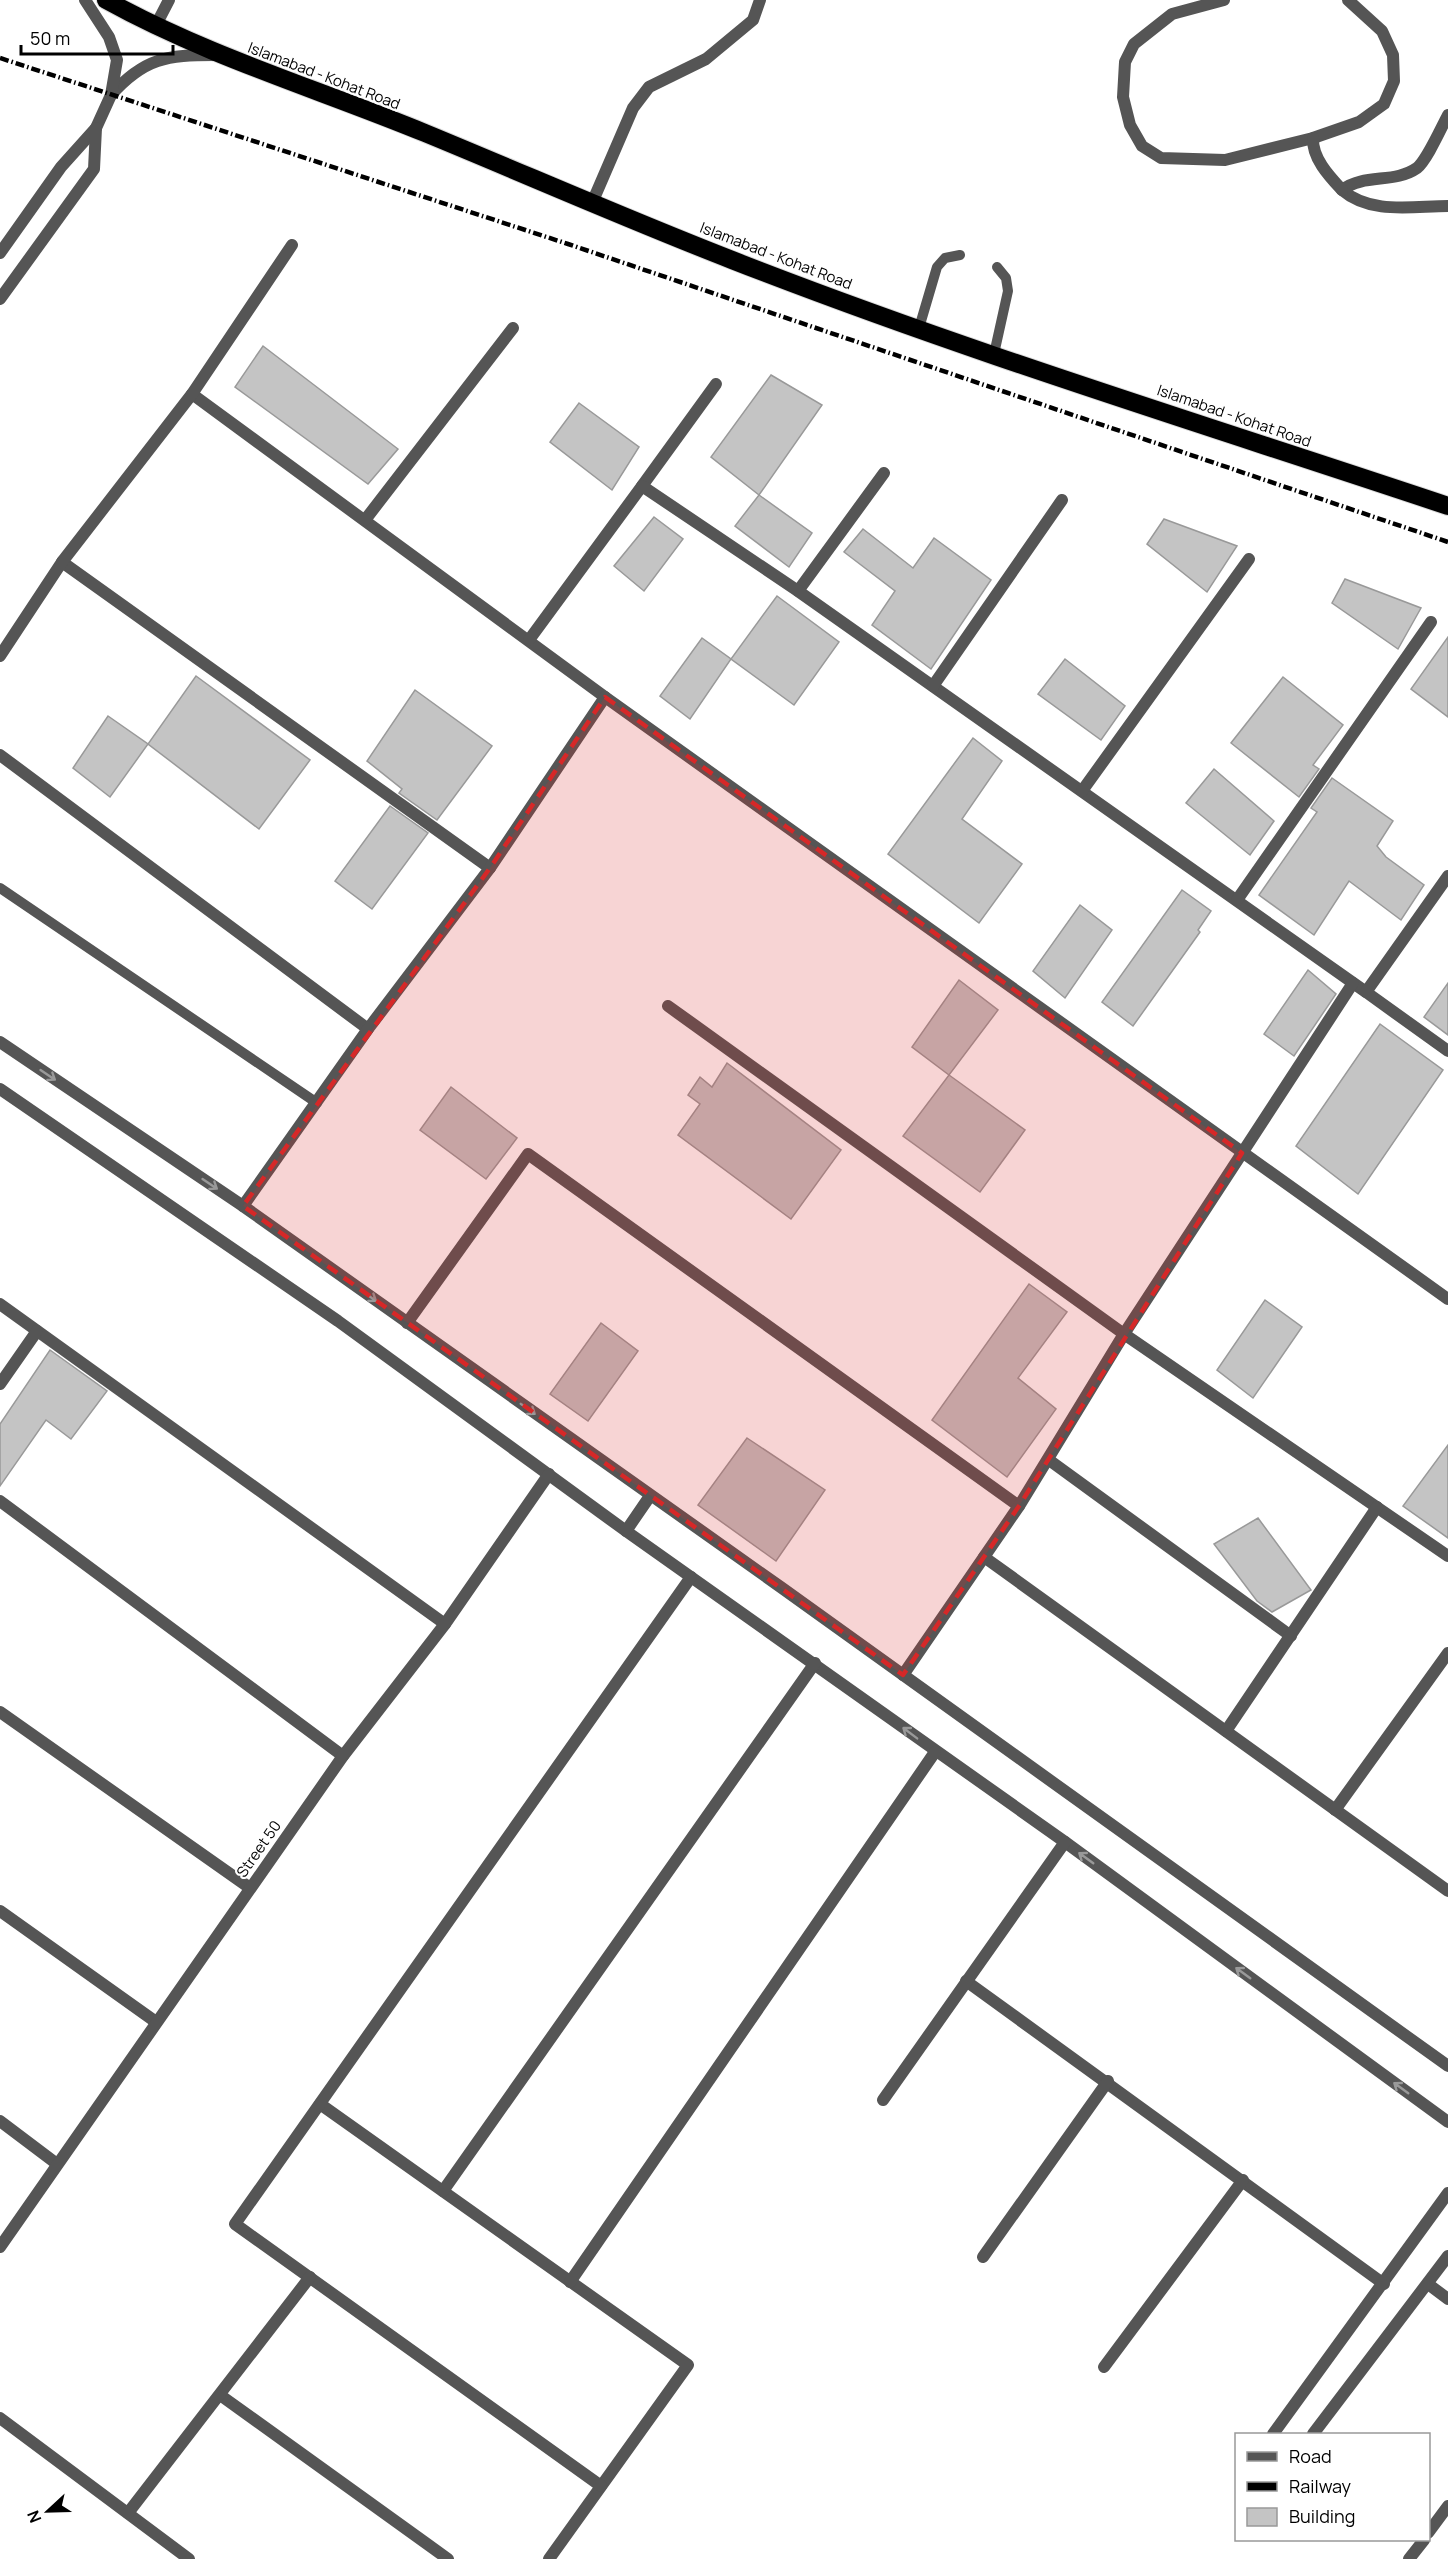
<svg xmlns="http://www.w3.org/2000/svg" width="1448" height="2559" font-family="Manrope,sans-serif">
<rect width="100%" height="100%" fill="#fff"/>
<g fill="#c4c4c4" stroke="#999" stroke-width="1.5">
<polygon points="263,346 398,449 368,484 235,387"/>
<polygon points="771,375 822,405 759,495 711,457"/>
<polygon points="579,403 639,447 612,490 550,442"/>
<polygon points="759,495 812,533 789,567 735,526"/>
<polygon points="654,517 683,539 644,591 614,566"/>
<polygon points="1164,519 1237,546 1207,592 1147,544"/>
<polygon points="863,529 913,568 934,538 991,580 931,669 872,625 895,591 844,552"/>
<polygon points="1345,579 1421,608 1398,649 1332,603"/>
<polygon points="777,596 839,642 794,705 731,659"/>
<polygon points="1448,637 1448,717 1411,689"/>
<polygon points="702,638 731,659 690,719 660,696"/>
<polygon points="1065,659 1125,706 1101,740 1038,694"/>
<polygon points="196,676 310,760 259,829 148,744"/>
<polygon points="1283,677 1343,725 1313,765 1319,769 1299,797 1231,743"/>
<polygon points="415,690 492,746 437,820 399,793 402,789 367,761"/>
<polygon points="108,716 148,744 110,797 73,768"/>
<polygon points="973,738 1002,761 962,819 1022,864 979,923 888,854"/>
<polygon points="1214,769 1274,821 1250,855 1186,803"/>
<polygon points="1332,778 1393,821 1377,846 1386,857 1424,885 1401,920 1349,881 1314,935 1259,895 1317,812 1311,808"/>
<polygon points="390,806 428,833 372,909 335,881"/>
<polygon points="1182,890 1211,911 1198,930 1200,932 1133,1026 1102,1002"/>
<polygon points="1080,905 1112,930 1065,998 1033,971"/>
<polygon points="1308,970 1336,994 1294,1056 1264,1034"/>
<polygon points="959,980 998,1010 949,1075 912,1047"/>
<polygon points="1448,983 1448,1035 1424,1017"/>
<polygon points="1380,1024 1443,1070 1358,1194 1296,1146"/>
<polygon points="727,1063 841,1150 791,1219 678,1135 700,1104 688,1095 700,1077 712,1087"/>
<polygon points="949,1075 1025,1130 980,1192 903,1136"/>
<polygon points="451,1087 517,1138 486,1179 420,1130"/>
<polygon points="1029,1284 1067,1312 1018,1378 1056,1409 1007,1477 932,1420"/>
<polygon points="1265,1300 1302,1327 1253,1398 1217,1370"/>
<polygon points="601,1323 638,1351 588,1421 550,1394"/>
<polygon points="50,1350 107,1391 71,1439 46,1420 0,1486 0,1424"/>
<polygon points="747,1438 825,1490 776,1561 698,1505"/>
<polygon points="1448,1445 1448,1538 1403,1506"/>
<polygon points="1258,1518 1311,1590 1272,1612 1257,1601 1214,1544"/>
</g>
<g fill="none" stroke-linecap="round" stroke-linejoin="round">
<defs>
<path id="highway" d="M106,0C207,56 318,89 425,133C527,175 629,220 732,260C967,352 1209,426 1448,506"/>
</defs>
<use href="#highway" stroke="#dbdbdb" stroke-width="20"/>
<g stroke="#555" stroke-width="10">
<polyline points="919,328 937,267 945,258 960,255"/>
<polyline points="994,354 1008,291 1006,278 997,267"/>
<polyline points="0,888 317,1103"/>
</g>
<g stroke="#555" stroke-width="12">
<polyline points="1224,0 1172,14 1134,44 1125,62 1123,97 1130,125 1142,146 1161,158 1225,160 1313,138 1359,122 1384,104 1394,81 1393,55 1382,31 1348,0"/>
<polyline points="155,27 169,0"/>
<path d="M111,95C144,58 167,55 215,55"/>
<path d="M1448,115C1441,128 1427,160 1417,168C1394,184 1365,173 1342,190C1371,215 1413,206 1448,206"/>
<path d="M1313,138C1312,158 1329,176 1342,190"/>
<polyline points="592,203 633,108 649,87 706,59 753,20 760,0"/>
<polyline points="0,253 61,167 96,128 111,95 117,60 109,37 85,0"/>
<polyline points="0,299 94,169 96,128"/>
<polyline points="192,394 605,697 1448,1299"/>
<polyline points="642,486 716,384"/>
<polyline points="365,520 513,328"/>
<polyline points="62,562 490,868"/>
<polyline points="798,591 884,473"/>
<polyline points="529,640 642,486 798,591 1366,992"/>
<polyline points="0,656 62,562 192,394 292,245"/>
<polyline points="933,686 1062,500"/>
<polyline points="0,755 368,1029"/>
<polyline points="1082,791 1249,559"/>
<polyline points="1448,876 1366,992 1448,1051"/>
<polyline points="1237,900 1431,622"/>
<polyline points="668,1006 1124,1334 1448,1556"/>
<polyline points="0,1042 243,1206 782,1588 1448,2066"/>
<polyline points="0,1089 338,1321 626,1531 1065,1842 1448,2122"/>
<polyline points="243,1206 368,1029 490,868 605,697"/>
<polyline points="0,1304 445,1624"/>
<polyline points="407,1323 528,1154 1019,1506"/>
<polyline points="0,1384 37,1331"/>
<polyline points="1049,1460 1291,1636"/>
<polyline points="0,1501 343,1756"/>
<polyline points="626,1531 650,1496"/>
<polyline points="984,1557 1448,1891"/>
<polyline points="903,1675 1019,1506 1124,1334 1353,983"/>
<polyline points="0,1712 250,1888"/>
<polyline points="1226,1731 1377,1507"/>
<polyline points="1335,1810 1448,1653"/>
<polyline points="0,1911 156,2022"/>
<polyline points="966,1981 1384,2284"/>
<polyline points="883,2100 1065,1842"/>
<polyline points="320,2104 688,2365 549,2559"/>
<polyline points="0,2121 57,2164"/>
<polyline points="443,2191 815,1663"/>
<polyline points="0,2247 343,1756 445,1624 549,1474"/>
<polyline points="983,2257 1108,2081"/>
<polyline points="570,2282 935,1752"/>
<polyline points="1428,2284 1448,2299"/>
<polyline points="1104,2367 1243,2180"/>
<polyline points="220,2395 448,2559"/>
<polyline points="0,2418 189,2559"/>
<polyline points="1273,2434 1448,2193"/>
<polyline points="1313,2434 1448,2256"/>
<polyline points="601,2486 235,2224 691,1577"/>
<polyline points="128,2513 310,2277"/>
<polyline points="1428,2533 1448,2506"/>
<polyline points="1409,2559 1424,2540"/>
</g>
<use href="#highway" stroke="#000" stroke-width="18"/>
<polyline stroke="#000" stroke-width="4.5" stroke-dasharray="9 3 1.5 3" stroke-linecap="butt" points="0,58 568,244 1448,542"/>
</g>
<defs><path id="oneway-shaft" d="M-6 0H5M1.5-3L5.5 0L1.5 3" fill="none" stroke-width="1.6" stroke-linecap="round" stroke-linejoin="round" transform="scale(1.5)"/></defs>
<g stroke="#999">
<use href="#oneway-shaft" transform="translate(48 1075) rotate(34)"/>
<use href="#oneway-shaft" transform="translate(210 1184) rotate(34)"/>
<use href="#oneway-shaft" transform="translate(369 1296) rotate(35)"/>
<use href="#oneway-shaft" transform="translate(528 1409) rotate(36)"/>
<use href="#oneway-shaft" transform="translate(910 1733) rotate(-143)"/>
<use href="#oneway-shaft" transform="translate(1086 1858) rotate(-144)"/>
<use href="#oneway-shaft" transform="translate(1243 1973) rotate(-144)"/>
<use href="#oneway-shaft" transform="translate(1401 2088) rotate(-144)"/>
</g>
<path fill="#d62828" fill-opacity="0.2" stroke="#d62828" stroke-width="4.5" stroke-dasharray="12 8" stroke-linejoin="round" d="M605,697L1242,1153L1019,1506L903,1675L243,1206L490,868Z"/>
<g text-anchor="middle" stroke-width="4.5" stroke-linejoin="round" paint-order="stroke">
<g font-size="15" fill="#000" stroke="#fff">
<text transform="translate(324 76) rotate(21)" y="5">Islamabad - Kohat Road</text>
<text transform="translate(776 256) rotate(21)" y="5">Islamabad - Kohat Road</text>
<text transform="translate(1234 416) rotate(19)" y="5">Islamabad - Kohat Road</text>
<text transform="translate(259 1849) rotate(-55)" y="5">Street 50</text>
</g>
</g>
<rect x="1235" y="2433" width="195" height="108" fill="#ffffff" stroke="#999999" stroke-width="1.5"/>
<rect x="1247" y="2452" width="30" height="9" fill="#555555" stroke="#999999" stroke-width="1.5"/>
<text x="1289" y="2463" font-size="18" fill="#000000">Road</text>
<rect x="1247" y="2482" width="30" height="9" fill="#000000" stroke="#999999" stroke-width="1.5"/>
<text x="1289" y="2493" font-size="18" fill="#000000">Railway</text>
<rect x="1247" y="2508" width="30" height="18" fill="#c4c4c4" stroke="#999999" stroke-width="1.5"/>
<text x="1289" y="2523" font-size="18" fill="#000000">Building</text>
<g transform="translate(48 2511) rotate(248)" stroke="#ffffff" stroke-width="4.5" paint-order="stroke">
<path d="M0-4.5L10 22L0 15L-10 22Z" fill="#000000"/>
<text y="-9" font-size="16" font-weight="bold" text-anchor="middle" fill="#000000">N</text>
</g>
<path d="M21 45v9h152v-9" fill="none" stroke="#000000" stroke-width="3"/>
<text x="30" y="45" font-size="18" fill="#000000" stroke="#ffffff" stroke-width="4.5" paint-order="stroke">50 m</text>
</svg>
